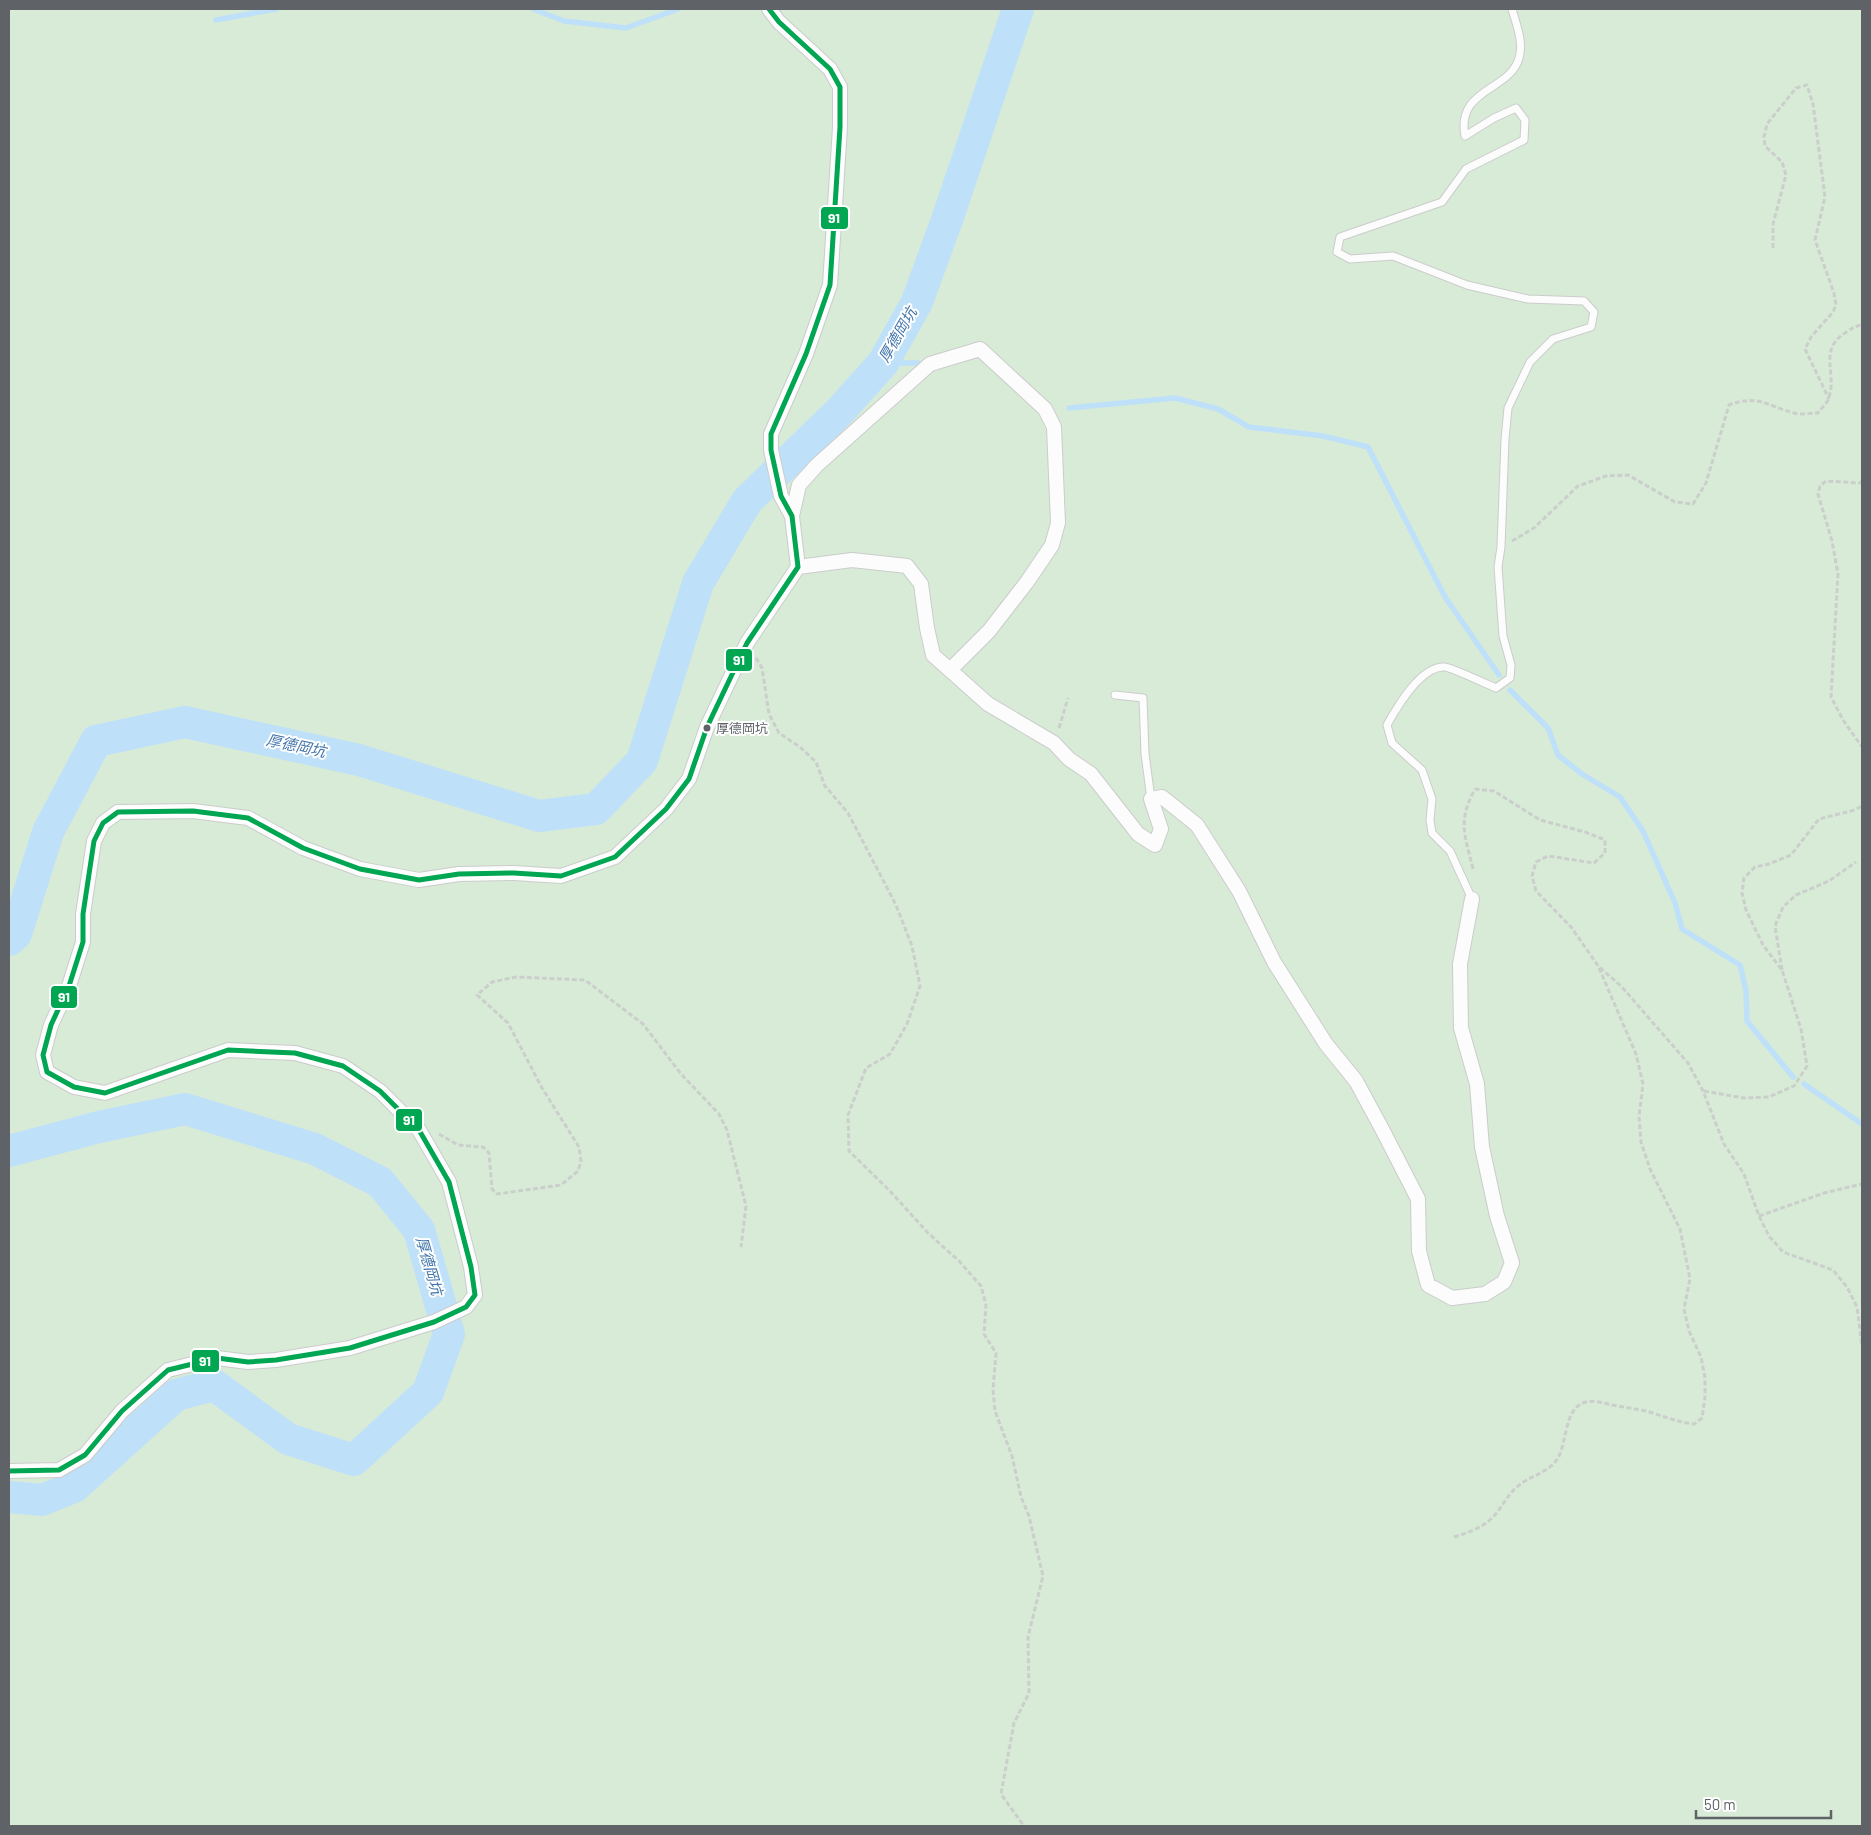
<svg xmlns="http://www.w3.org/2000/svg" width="1871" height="1835" font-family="Barlow,'Noto Sans TC',sans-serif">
<rect width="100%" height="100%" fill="#efeeea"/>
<rect fill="#d8ebd6" x="9" y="9" width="1853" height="1817"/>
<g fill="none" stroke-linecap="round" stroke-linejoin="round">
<g stroke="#bfe0f9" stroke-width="5.5">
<polyline points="533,9 564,21 626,28 678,9"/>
<polyline points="216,20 276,9"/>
<polyline points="883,363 918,363"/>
<polyline points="1069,408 1175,398 1218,409 1249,427 1323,436 1368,447 1445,597 1499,675"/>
<polyline points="1510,690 1548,728 1558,755 1582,774 1620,797 1643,831 1675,903 1682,929 1740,965 1746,990 1747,1021 1793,1077"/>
<polyline points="1804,1084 1862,1124"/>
</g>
<g stroke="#bfe0f9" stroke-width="32">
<polyline points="9,940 16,934 48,832 96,741 185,722 359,760 539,816 596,809 642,761 698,583 747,501 840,411 883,363 917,302 948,217 1018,9"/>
<polyline points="9,1151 99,1127 185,1109 315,1149 380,1182 419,1230 449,1334 428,1392 354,1460 288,1439 214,1385 176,1395 74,1487 42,1500 9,1497"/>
</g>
<defs>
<g id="lane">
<polyline points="1115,695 1143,698 1145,754 1151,799"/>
<path d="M1472,899L1450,851L1432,833L1430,820L1432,799L1422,770L1392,743L1387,725C1397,707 1421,665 1445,667C1453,668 1486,684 1496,688L1510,678L1511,665L1503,636L1498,567L1501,547L1505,439L1508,408L1530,362L1553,339L1591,327L1594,312L1584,301L1528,299L1467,285L1393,256L1350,259L1337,252L1340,237L1442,202L1466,169L1524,140L1525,120L1516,108L1494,118L1465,136C1456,88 1510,91 1519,58C1524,42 1516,24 1512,9"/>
</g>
<g id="street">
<polyline points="792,516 799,485 817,465 930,364 980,349 1045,409 1054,427 1058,523 1052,545 1027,582 989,631 950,670"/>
<polyline points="798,567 852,560 907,566 921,584 927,628 933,655 988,704 1054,743 1069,759 1091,774 1138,834 1155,845 1161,829 1151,799 1162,797 1197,825 1239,891 1274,962 1326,1044 1356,1081 1382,1129 1418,1199 1419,1251 1428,1285 1452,1298 1485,1294 1504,1282 1512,1263 1497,1216 1482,1147 1477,1084 1461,1028 1460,964 1472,899"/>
<polyline points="9,1471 59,1470 85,1455 122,1411 168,1370 217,1358 248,1362 276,1360 350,1348 434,1322 466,1307 475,1295 471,1267 449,1182 419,1130 380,1091 343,1066 295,1053 228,1050 105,1093 74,1087 47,1072 43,1055 51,1025 69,986 83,942 83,914 94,841 103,823 118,812 193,811 248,818 303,848 360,869 419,880 459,874 514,873 561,876 615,857 666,809 689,779 707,727 747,643 798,567 792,516 781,496 771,450 771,434 806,354 830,285 840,127 840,87 830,69 779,22 769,9"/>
</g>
</defs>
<use href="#lane" stroke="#cbcccc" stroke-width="9"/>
<use href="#street" stroke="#cbcccc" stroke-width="16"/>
<g stroke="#cacfcc" stroke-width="3" stroke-dasharray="5 2.5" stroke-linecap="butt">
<polyline points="1773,248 1773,224 1786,175 1782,162 1765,146 1764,137 1767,124 1796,88 1807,85 1813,104 1825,197 1815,240 1834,293 1836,305 1833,312 1811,337 1805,349 1829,399"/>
<polyline points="1862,481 1861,483 1826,481 1820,486 1818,494 1832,541 1838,574 1831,697 1843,720 1862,747"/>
<path d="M1512,541L1534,528L1578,486L1606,476L1628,475L1675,502L1693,504L1706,483L1729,405C1759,394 1767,406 1794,413C1801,415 1810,413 1818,413C1821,408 1828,403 1829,397C1837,373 1818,350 1845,333C1851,329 1855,326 1862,325"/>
<polyline points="756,658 762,668 769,714 779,733 800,747 816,762 825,786 848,813 896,905 912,946 920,986 907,1024 890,1054 866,1068 848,1115 849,1151 889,1190 928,1233 959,1261 981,1286 986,1305 984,1334 996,1353 993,1390 995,1411 1012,1456 1021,1497 1029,1516 1043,1576 1028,1637 1029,1693 1014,1723 1001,1794 1024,1826"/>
<polyline points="1059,728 1068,698"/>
<path d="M1473,869C1465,835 1457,822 1475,789L1494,791L1540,820L1585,832L1605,840V853L1594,863L1548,856L1536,862L1532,876L1536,891L1571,927L1599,967L1621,986L1688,1063L1703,1091L1724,1144L1744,1174L1759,1216L1769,1236L1783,1252L1833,1270L1847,1287L1857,1307L1862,1346"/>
<polyline points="1782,970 1775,926 1783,907 1796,895 1829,881 1856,862"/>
<polyline points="1704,1091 1744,1098 1769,1097 1794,1086 1807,1066 1801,1029 1782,970 1763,945 1746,910 1742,893 1744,878 1755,867 1769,864 1791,855 1819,819 1855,810 1862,806"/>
<polyline points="439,1134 458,1145 483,1147 489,1153 492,1189 497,1194 561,1185 578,1171 581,1161 579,1147 542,1088 508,1023 477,995 492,982 516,977 585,980 643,1024 681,1074 719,1114 727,1130 746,1206 741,1247"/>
<polyline points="1759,1216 1824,1193 1862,1184"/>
<path d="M1454,1537C1467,1533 1482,1528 1492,1518C1502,1508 1507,1495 1518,1486C1531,1475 1549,1473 1558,1458C1567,1443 1564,1407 1586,1402C1595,1400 1604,1403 1612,1405C1624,1407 1635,1409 1646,1411C1663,1416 1677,1422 1694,1424L1702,1418L1705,1397V1378L1701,1357L1689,1331L1684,1309L1690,1279L1680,1229L1650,1169L1641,1142L1639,1117L1643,1084L1636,1054L1599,968"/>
</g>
<use href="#lane" stroke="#fdfcfc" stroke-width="7"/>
<use href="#street" stroke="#fdfcfc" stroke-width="14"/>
<defs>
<polyline id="bus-1" points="9,1471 59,1470 85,1455 122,1411 168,1370 217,1358 248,1362 276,1360 350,1348 434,1322 466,1307 475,1295 471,1267 449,1182 419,1130 380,1091 343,1066 295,1053 228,1050 105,1093 74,1087 47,1072 43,1055 51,1025 69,986 83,942 83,914 94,841 103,823 118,812 193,811 248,818 303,848 360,869 419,880 459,874 514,873 561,876 615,857 666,809 689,779 707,727 747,643 798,567 792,516 781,496 771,450 771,434 806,354 830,285 840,127 840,87 830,69 779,22 769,9"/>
</defs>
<use href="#bus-1" stroke="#fff" stroke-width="9"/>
<use href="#bus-1" stroke="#00a651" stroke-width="5"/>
</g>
<circle fill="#5f6368" stroke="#fff" stroke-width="2" cx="707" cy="728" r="4.5"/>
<g text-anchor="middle" stroke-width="4" stroke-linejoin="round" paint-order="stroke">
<g font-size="13" fill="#5f6368" stroke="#fff" text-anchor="start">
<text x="716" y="733">厚德岡坑</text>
</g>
<g font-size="15" font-style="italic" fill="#4174aa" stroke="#fff">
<text transform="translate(898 335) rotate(-60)" y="5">厚德岡坑</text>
<text transform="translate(296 746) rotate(12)" y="5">厚德岡坑</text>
<text transform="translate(429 1266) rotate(74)" y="5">厚德岡坑</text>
</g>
</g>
<g stroke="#fff" stroke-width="2">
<rect x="820" y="206" width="29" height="24" rx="5" fill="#00a651"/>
<rect x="725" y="648" width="28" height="24" rx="5" fill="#00a651"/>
<rect x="50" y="985" width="28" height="24" rx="5" fill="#00a651"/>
<rect x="395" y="1108" width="28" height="24" rx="5" fill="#00a651"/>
<rect x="191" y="1349" width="29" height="24" rx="5" fill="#00a651"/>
</g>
<g font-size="14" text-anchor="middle" font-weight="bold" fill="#fff">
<text x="834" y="223">91</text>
<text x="739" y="665">91</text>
<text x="64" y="1002">91</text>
<text x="409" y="1125">91</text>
<text x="205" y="1366">91</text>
</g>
<rect width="1871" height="1835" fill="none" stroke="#5f6368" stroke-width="20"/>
<path d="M1696 1810v8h135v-8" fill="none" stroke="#5f6368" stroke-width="2.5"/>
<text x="1704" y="1810" font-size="15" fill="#5f6368" stroke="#ffffff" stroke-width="4" paint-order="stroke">50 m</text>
</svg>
